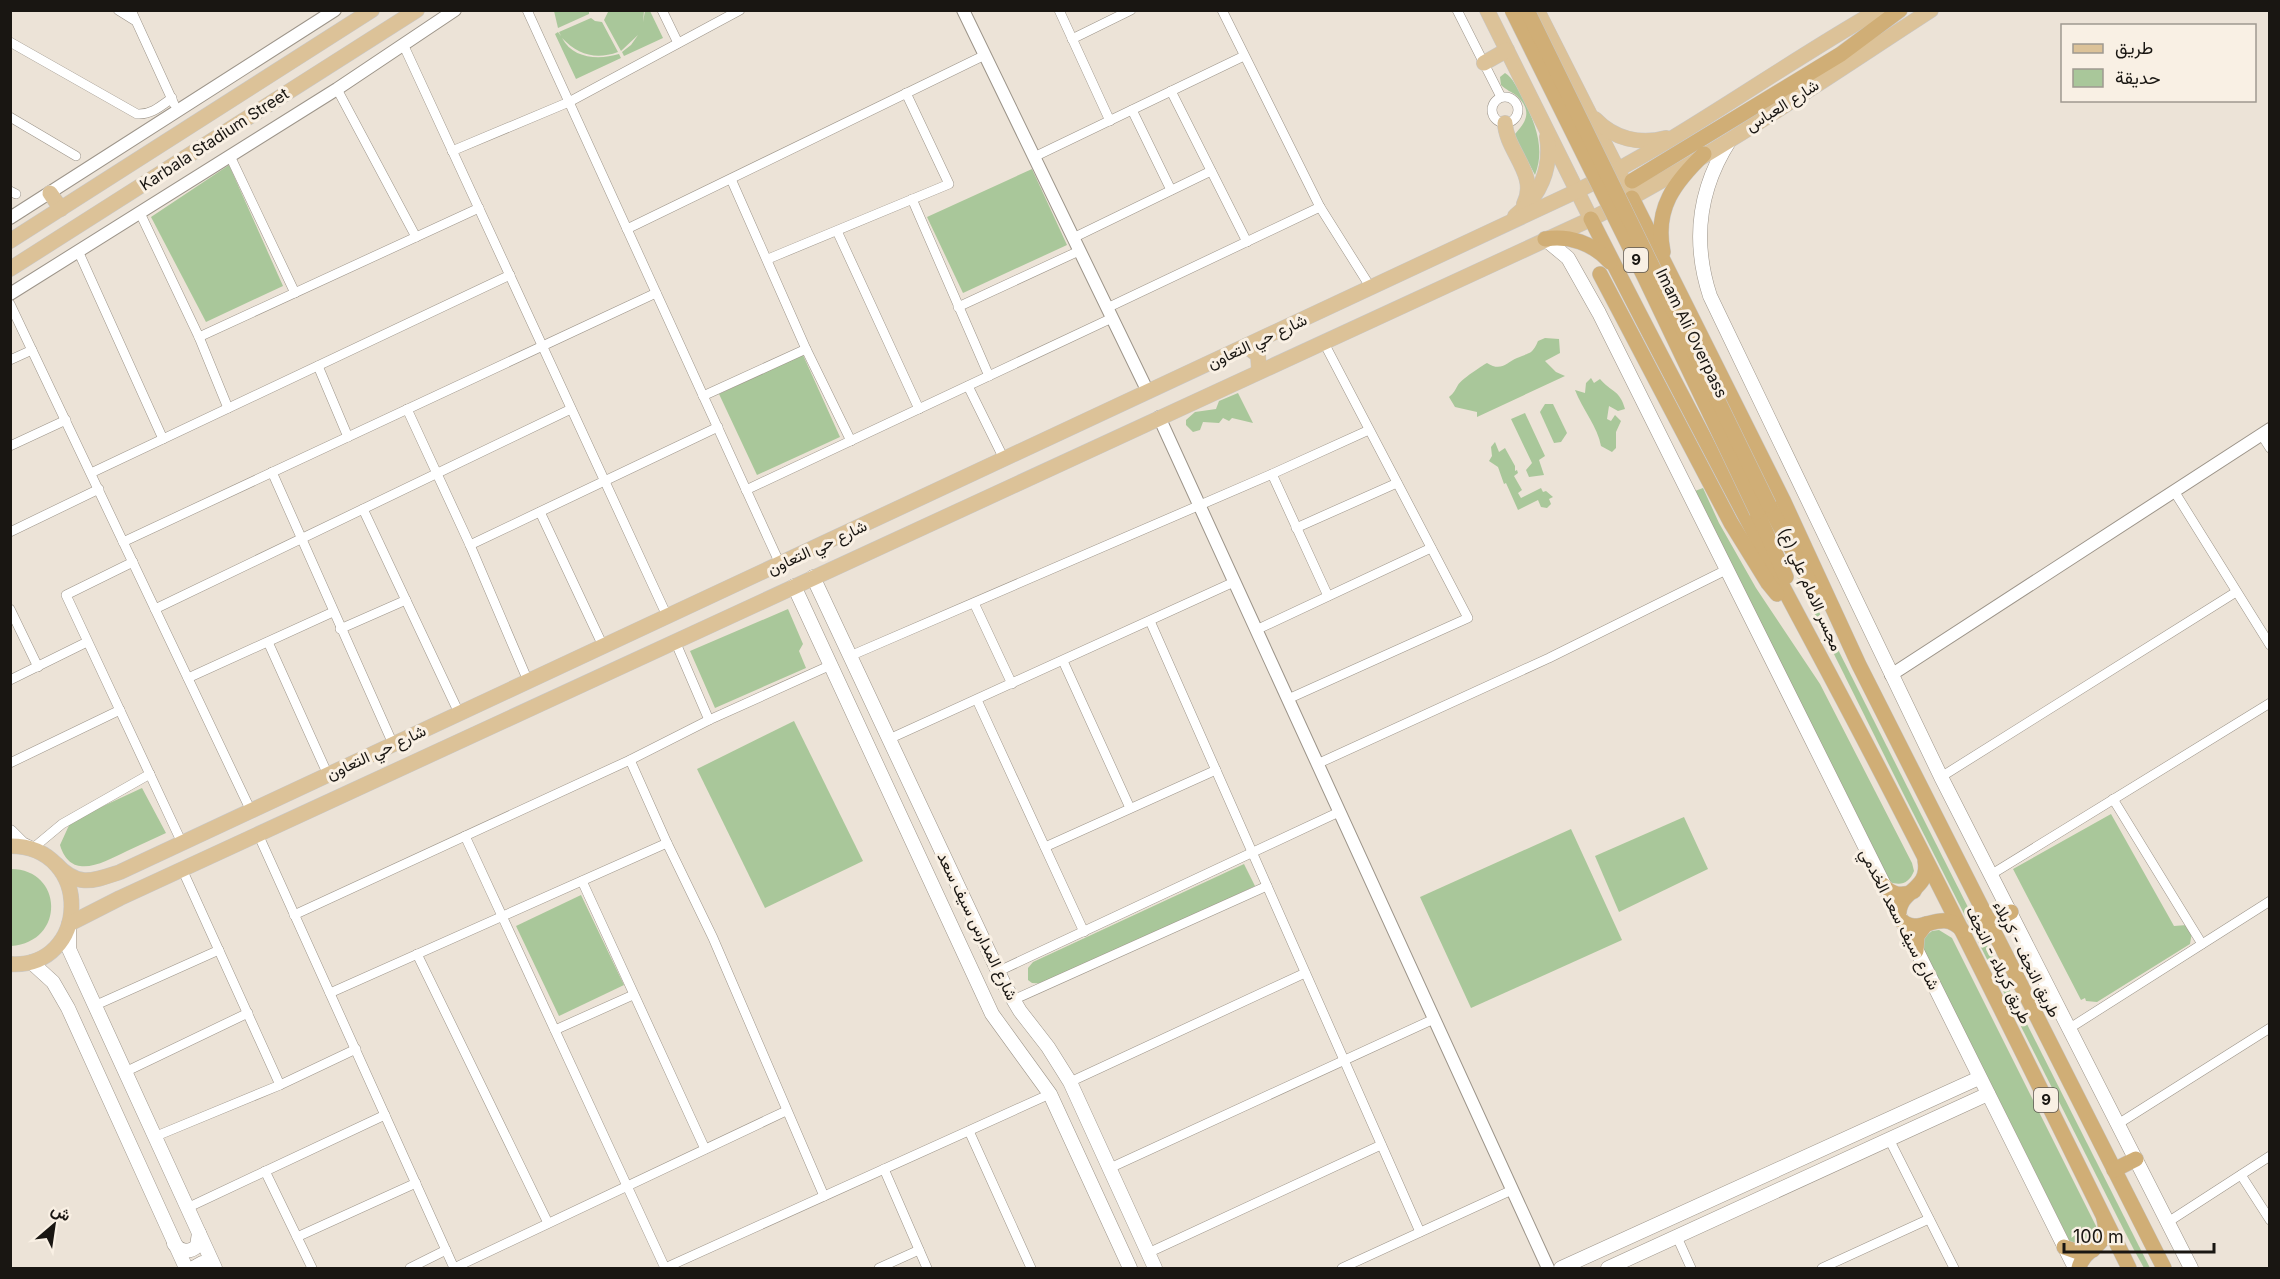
<svg xmlns="http://www.w3.org/2000/svg" width="2280" height="1279" font-family="Inter,Vazirmatn,sans-serif">
<rect width="100%" height="100%" fill="#ece3d7"/>
<g fill="#a9c79a">
<polygon points="609,10 644,11 643,22 645,11 650,11 663,38 624,56 622,52 631,45 638,35 621,51 604,20"/>
<polygon points="554,11 589,11 589,14 558,28"/>
<path d="M591,18L595,21L602,22L618,52C596,60 578,55 562,38C573,59 599,60 619,54L621,58L576,79L555,34L558,32L561,36L559,32Z"/>
<path d="M1505,73C1513,78 1517,88 1522,96C1534,121 1546,147 1535,175L1514,135C1526,123 1533,111 1517,96C1512,92 1506,90 1501,85L1500,77Z"/>
<polygon points="229,165 283,286 206,322 151,217"/>
<polygon points="1032,169 1067,245 963,293 927,217"/>
<path d="M1545,338L1559,339L1560,353L1545,361L1556,372L1565,376L1477,417V412L1455,407L1449,397C1454,393 1455,390 1458,385C1462,379 1480,367 1487,363C1501,372 1506,363 1517,358C1530,352 1532,355 1538,341Z"/>
<polygon points="803,355 840,437 757,475 719,394"/>
<path d="M1591,378L1594,383L1600,379C1611,392 1620,390 1625,409L1618,411L1609,406L1607,419L1611,421L1615,415L1621,421L1616,432V448L1612,452L1601,446C1598,427 1582,409 1575,390L1585,393L1586,383Z"/>
<polygon points="1238,393 1253,423 1232,418 1229,421 1223,418 1219,423 1203,422 1200,430 1193,432 1186,425 1186,420 1195,412 1216,409 1219,401"/>
<polygon points="1545,404 1553,404 1567,433 1561,442 1554,443 1540,412"/>
<polygon points="1525,413 1545,456 1539,460 1544,475 1529,477 1526,470 1532,463 1511,419"/>
<polygon points="1495,442 1499,452 1505,448 1515,466 1515,471 1517,470 1518,473 1514,476 1522,490 1518,493 1521,498 1541,488 1543,492 1546,491 1553,497 1549,499 1551,504 1547,508 1541,507 1538,500 1518,510 1506,483 1504,484 1498,467 1489,461 1492,456 1491,447"/>
<path d="M1703,488L1719,523L1756,588L1820,684L1912,863L1914,871C1909,883 1902,886 1889,882L1695,491Z"/>
<polygon points="1796,574 1813,600 2150,1268 2144,1268 2134,1250 1904,795 1820,626"/>
<polygon points="788,609 803,644 799,651 806,668 715,708 690,651"/>
<polygon points="794,721 863,861 765,908 697,769"/>
<path d="M142,788L166,833C153,839 140,845 127,851C104,862 71,882 60,845L71,821Z"/>
<polygon points="2111,814 2174,926 2187,925 2192,932 2190,944 2097,1002 2086,1001 2085,998 2081,1000 2013,869"/>
<polygon points="1684,817 1708,869 1619,912 1595,856"/>
<polygon points="1571,829 1622,940 1471,1008 1420,897"/>
<polygon points="1244,864 1255,886 1049,984 1032,983 1028,980 1028,968 1033,962"/>
<path d="M11,869C63,869 66,942 11,946Z"/>
<polygon points="581,895 624,985 559,1016 516,926"/>
<polygon points="1939,930 1952,938 2096,1226 2095,1239 2083,1247 2070,1242 1924,951 1923,938 1932,931"/>
</g>
<g fill="none" stroke-linecap="round" stroke-linejoin="round">
<defs>
<g id="minor">
<polyline points="118,10 134,20"/>
<polyline points="131,10 174,104"/>
<polyline points="527,10 780,564"/>
<polyline points="662,10 678,43"/>
<polyline points="1059,10 1110,121"/>
<polyline points="1222,10 1320,207 1371,288"/>
<polyline points="1457,10 1501,97"/>
<polyline points="1072,39 1131,10"/>
<path d="M10,42L137,114C151,115 161,106 172,98"/>
<polyline points="403,44 667,616"/>
<polyline points="337,89 416,237"/>
<polyline points="1171,91 1247,242"/>
<circle cx="1505" cy="110" r="13"/>
<polyline points="1132,110 1171,190"/>
<polyline points="10,117 76,156"/>
<polyline points="452,151 569,102 740,10"/>
<polyline points="230,156 295,293"/>
<polyline points="1034,157 1244,56"/>
<polyline points="731,179 806,349 851,441"/>
<polyline points="10,191 16,194"/>
<polyline points="912,199 989,376"/>
<polyline points="140,213 199,337 228,408"/>
<polyline points="627,229 985,55"/>
<polyline points="837,231 919,409"/>
<polyline points="1073,238 1211,171"/>
<polyline points="79,253 163,439"/>
<polyline points="768,259 949,184 906,93"/>
<polyline points="10,304 251,811"/>
<polyline points="958,307 1079,251"/>
<polyline points="1107,308 1320,207"/>
<polyline points="199,337 479,208"/>
<polyline points="10,360 32,350"/>
<polyline points="318,366 348,437"/>
<polyline points="968,386 1004,459"/>
<polyline points="703,396 806,349"/>
<polyline points="407,409 470,545 528,681"/>
<polyline points="2261,434 2270,448"/>
<polyline points="10,446 66,420"/>
<polyline points="272,472 393,744"/>
<polyline points="91,473 510,275"/>
<polyline points="1272,474 1328,596"/>
<polyline points="746,490 1112,318"/>
<polyline points="2174,491 2270,645"/>
<polyline points="363,509 459,713"/>
<polyline points="540,512 603,646"/>
<polyline points="1296,528 1397,483"/>
<polyline points="10,532 99,489"/>
<polyline points="123,542 656,293"/>
<polyline points="470,545 718,427"/>
<polyline points="133,562 66,595 182,843"/>
<polyline points="974,603 1012,684"/>
<polyline points="10,609 38,667"/>
<polyline points="155,609 571,409"/>
<polyline points="1150,621 1420,1232"/>
<polyline points="340,629 406,600"/>
<polyline points="1256,630 1431,548"/>
<polyline points="268,642 328,775"/>
<polyline points="850,656 1272,474 1369,430"/>
<polyline points="1063,661 1130,808"/>
<polyline points="188,678 333,612"/>
<polyline points="10,680 87,642"/>
<polyline points="1288,699 1468,618 1323,341"/>
<polyline points="977,700 1084,932"/>
<polyline points="709,720 831,665"/>
<polyline points="889,739 1234,582"/>
<polyline points="630,760 667,843 713,938 824,1196"/>
<polyline points="10,763 120,710"/>
<polyline points="1317,764 1549,658 1726,570"/>
<polyline points="1941,777 2236,592"/>
<polyline points="2113,799 2202,944"/>
<polyline points="258,834 454,1268"/>
<polyline points="465,836 665,1268"/>
<polyline points="1045,847 1216,770"/>
<polyline points="32,849 62,824 150,774"/>
<polyline points="182,869 280,1085"/>
<polyline points="1992,874 2270,703"/>
<polyline points="582,881 705,1149"/>
<polyline points="294,915 630,760 709,720 675,641"/>
<polyline points="417,954 548,1223"/>
<polyline points="999,971 1339,812"/>
<polyline points="330,993 667,843"/>
<polyline points="1013,1000 1267,886"/>
<polyline points="94,1006 219,950"/>
<polyline points="2070,1028 2270,901"/>
<polyline points="555,1030 633,995"/>
<polyline points="125,1072 248,1013"/>
<polyline points="1070,1082 1305,973"/>
<polyline points="2118,1124 2270,1028"/>
<polyline points="969,1131 1031,1268"/>
<polyline points="154,1137 280,1085 356,1049"/>
<polyline points="1889,1139 1954,1268"/>
<polyline points="1110,1168 1434,1019"/>
<polyline points="884,1169 927,1268"/>
<polyline points="265,1171 312,1268"/>
<polyline points="2241,1175 2270,1220"/>
<polyline points="187,1208 385,1115"/>
<polyline points="2168,1222 2270,1156"/>
<polyline points="297,1237 416,1183"/>
<polyline points="1677,1237 1691,1268"/>
<polyline points="1148,1253 1381,1145"/>
<polyline points="410,1268 446,1250"/>
<polyline points="454,1268 786,1111"/>
<polyline points="665,1268 1050,1094"/>
<polyline points="879,1268 919,1250"/>
<polyline points="1342,1268 1512,1190"/>
<polyline points="1822,1268 1929,1219"/>
</g>
<g id="tertiary">
<polyline points="963,10 1148,392"/>
<polyline points="10,218 335,10"/>
<polyline points="10,294 337,89 455,10"/>
<polyline points="1159,417 1548,1268"/>
<polyline points="1891,675 2270,429"/>
</g>
<g id="secondary">
<path d="M1730,140C1699,188 1692,241 1710,296L1941,777L2191,1268"/>
<polyline points="1545,239 1568,258 1599,313 2075,1268"/>
<polyline points="813,577 1004,984 1020,1011 1048,1047 1070,1082 1155,1268"/>
<polyline points="794,586 992,1014 1050,1094 1130,1268"/>
<polyline points="10,832 22,844 32,849"/>
<polyline points="69,925 69,949 215,1268"/>
<polyline points="31,962 53,982 68,1008 186,1268"/>
<path d="M174,1244C181,1252 190,1253 197,1246L199,1233"/>
<polyline points="193,1268 202,1263 214,1268"/>
<polyline points="1561,1268 1979,1078"/>
<polyline points="1608,1268 1988,1094"/>
</g>
<g id="primary">
<polyline points="1487,10 1591,219"/>
<polyline points="1537,10 1632,198"/>
<polyline points="1484,63 1507,50"/>
<path d="M1595,119C1614,139 1640,145 1666,138"/>
<path d="M1505,123C1506,151 1539,175 1524,204"/>
<polyline points="50,193 61,209"/>
<path d="M1515,216C1540,197 1552,168 1547,137"/>
<polyline points="10,241 372,10"/>
<polyline points="10,269 417,10"/>
<polyline points="1246,346 1258,355 1259,370"/>
<path d="M10,846C94,846 90,969 10,964"/>
<path d="M56,864C78,888 93,881 120,872L1577,191C1682,139 1777,68 1879,10"/>
<path d="M69,924L120,898L1591,219C1709,159 1820,82 1931,10"/>
</g>
<g id="trunk">
<polyline points="1632,181 1841,54 1900,10"/>
<polyline points="1632,198 1783,500 1859,665 2164,1268"/>
<path d="M1591,219C1669,374 1751,527 1833,681C1936,874 2032,1072 2129,1268"/>
<path d="M1545,239C1569,235 1593,243 1610,262"/>
<path d="M1663,252C1654,208 1675,182 1704,154"/>
<polyline points="1600,274 1731,523 1768,583 1777,594"/>
<polyline points="1769,505 1797,559 1816,593"/>
<polyline points="1757,512 1786,577"/>
<path d="M1925,860C1931,892 1896,889 1899,918C1919,941 1939,905 1962,930"/>
<path d="M1883,885C1892,895 1902,897 1914,891"/>
<polyline points="1989,924 2011,912"/>
<polyline points="1916,951 1917,936 1926,924"/>
<polyline points="2114,1170 2136,1159"/>
<polyline points="2064,1247 2078,1252 2093,1250"/>
<path d="M2079,1268C2084,1246 2112,1248 2104,1219"/>
</g>
</defs>
<use href="#minor" stroke="#9c9489" stroke-width="10"/>
<use href="#tertiary" stroke="#9c9489" stroke-width="14"/>
<use href="#secondary" stroke="#9c9489" stroke-width="15"/>
<use href="#primary" stroke="#c8c7c6" stroke-width="16"/>
<use href="#trunk" stroke="#c8c7c6" stroke-width="16"/>
<use href="#minor" stroke="#fff" stroke-width="9"/>
<use href="#tertiary" stroke="#fff" stroke-width="12"/>
<use href="#secondary" stroke="#fff" stroke-width="14"/>
<use href="#primary" stroke="#dcc298" stroke-width="15"/>
<use href="#trunk" stroke="#d0ae76" stroke-width="15"/>
<defs>
<g id="trunk-bridge">
<polyline points="1512,10 1644,276 1757,512"/>
<polyline points="1527,10 1769,505"/>
</g>
</defs>
<use href="#trunk-bridge" stroke="#c8c7c6" stroke-width="16" stroke-linecap="butt"/>
<use href="#trunk-bridge" stroke="#d0ae76" stroke-width="15"/>
</g>
<g text-anchor="middle" stroke-width="6" stroke-linejoin="round" paint-order="stroke">
<g fill="#f9f0e4" stroke="#5c5751" stroke-width="1.5">
<rect x="1624" y="248" width="24" height="24" rx="4.5"/>
<rect x="2034" y="1088" width="24" height="24" rx="4.5"/>
</g>
<g font-size="15" font-weight="bold" fill="#191612">
<text x="1636" y="265">9</text>
<text x="2046" y="1105">9</text>
</g>
<g font-size="16" fill="#191612" stroke="#f9f0e4">
<text transform="translate(1782 105) rotate(-32)" y="6">شارع العباس</text>
<text transform="translate(214 139) rotate(-33)" y="6">Karbala Stadium Street</text>
<text transform="translate(1692 333) rotate(64)" y="6">Imam Ali Overpass</text>
<text transform="translate(1257 341) rotate(-25)" y="6">شارع حي التعاون</text>
<text transform="translate(817 547) rotate(-25)" y="6">شارع حي التعاون</text>
<text transform="translate(1811 589) rotate(66)" y="6">مجسر الامام علي (ع)</text>
<text transform="translate(376 752) rotate(-25)" y="6">شارع حي التعاون</text>
<text transform="translate(1900 919) rotate(63)" y="6">شارع سيف سعد الخدمي</text>
<text transform="translate(978 926) rotate(64)" y="6">شارع المدارس سيف سعد</text>
<text transform="translate(2027 959) rotate(63)" y="6">طريق النجف - كربلاء</text>
<text transform="translate(1999 965) rotate(64)" y="6">طريق كربلاء - النجف</text>
</g>
</g>
<rect width="2280" height="1279" fill="none" stroke="#191612" stroke-width="24"/>
<rect x="2061" y="24" width="195" height="78" fill="#f9f0e4" stroke="#9f9990" stroke-width="1.5"/>
<rect x="2073" y="44" width="30" height="9" fill="#dcc298" stroke="#9f9990" stroke-width="1.5"/>
<text x="2115" y="54" font-size="18" fill="#191612">طريق</text>
<rect x="2073" y="69" width="30" height="18" fill="#a9c79a" stroke="#9f9990" stroke-width="1.5"/>
<text x="2115" y="84" font-size="18" fill="#191612">حديقة</text>
<g transform="translate(54 1225) rotate(29)" stroke="#f9f0e4" stroke-width="4.5" paint-order="stroke">
<path d="M0-4.5L10 22L0 15L-10 22Z" fill="#191612"/>
<text y="-9" font-size="16" font-weight="bold" text-anchor="middle" fill="#191612">ش</text>
</g>
<path d="M2064 1243v9h150v-9" fill="none" stroke="#191612" stroke-width="3"/>
<text x="2073" y="1243" font-size="18" fill="#191612" stroke="#f9f0e4" stroke-width="4.5" paint-order="stroke">100 m</text>
</svg>
